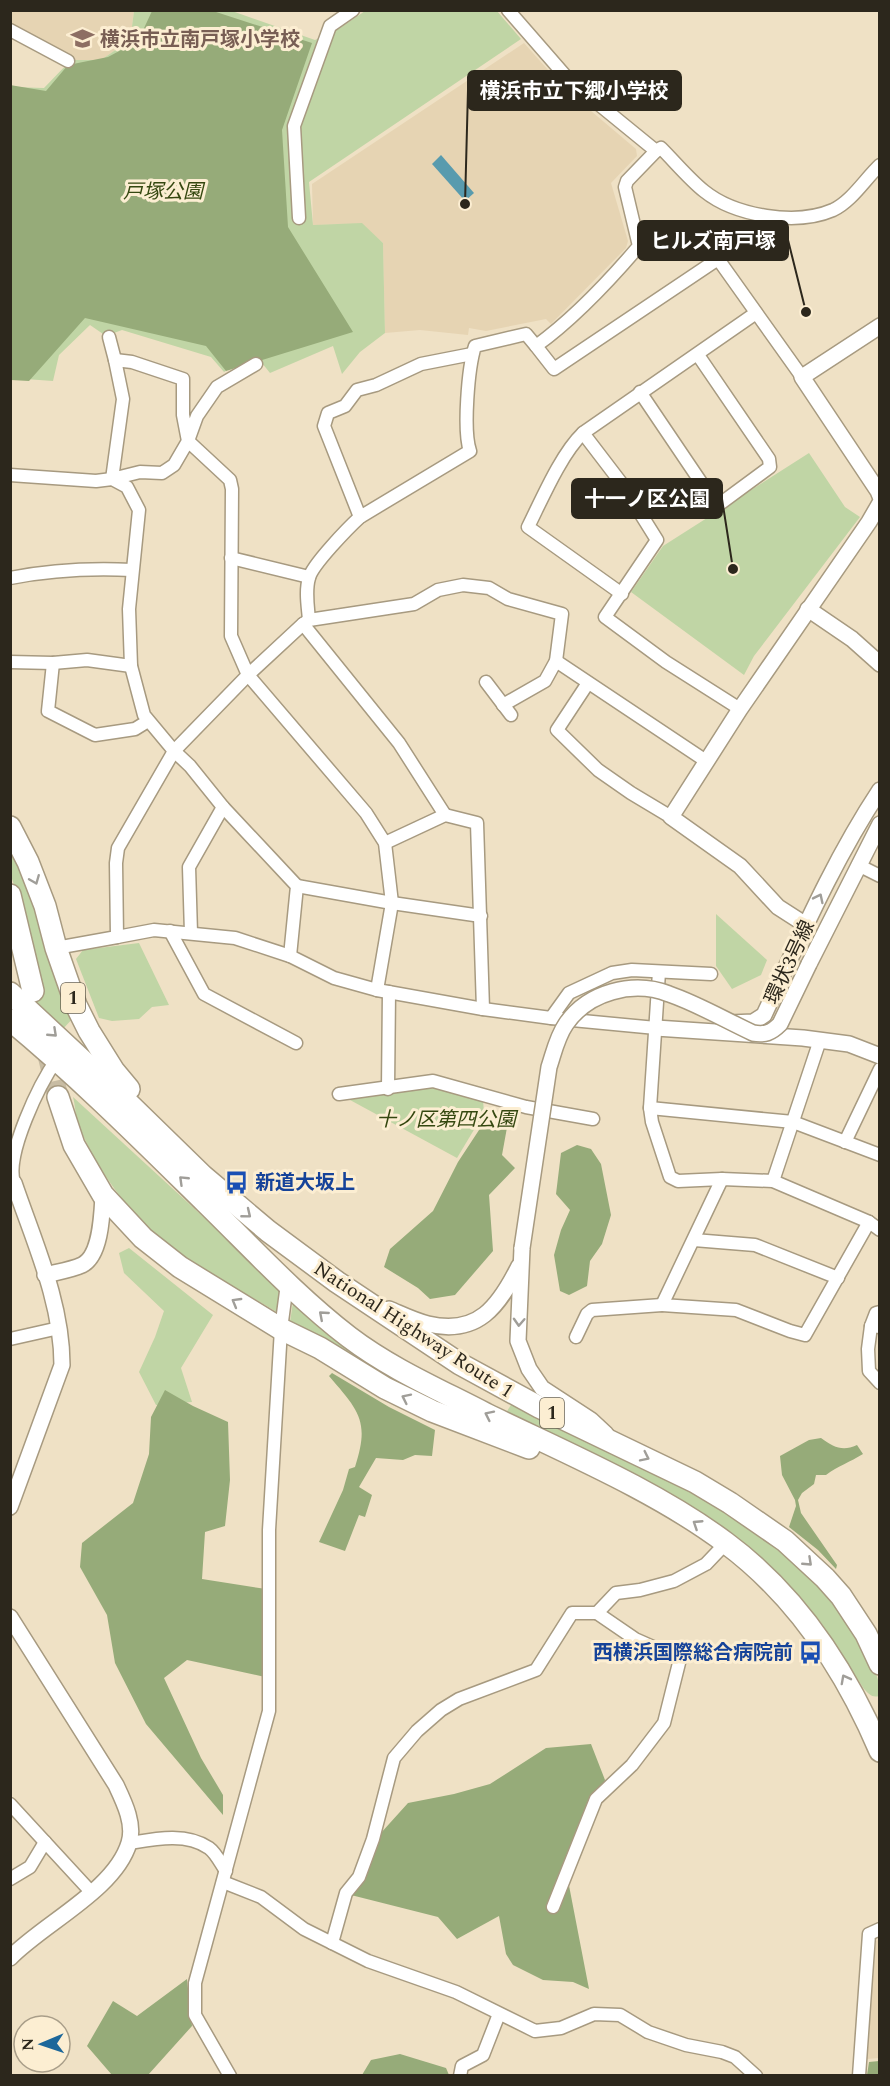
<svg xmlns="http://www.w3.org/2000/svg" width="890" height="2086" font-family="Spectral,'Noto Sans JP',serif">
<rect width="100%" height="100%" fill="#efe1c5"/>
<g fill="#e6d4b3">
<polygon points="11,11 134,11 131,34 124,44 101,60 71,60 11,24"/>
<polygon points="524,43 565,89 636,149 637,156 611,183 628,241 626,248 551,324 546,319 486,331 469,328 468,335 420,330 385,333 383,243 362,224 313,225 312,184"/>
<polygon points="879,1939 879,2058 867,2059 876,1941"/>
</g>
<g fill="#c0d5a5">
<polygon points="134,11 232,11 315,40 340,28 365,11 497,11 521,39 309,182 313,225 362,223 383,243 385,333 360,352 342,374 333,346 270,373 254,353 224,372 211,357 122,330 106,336 90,325 59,355 53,381 11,378 11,87 44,88 71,60 101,60 124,44 131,34"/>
<polygon points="809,453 845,507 860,517 754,656 744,675 631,592 663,546"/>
<polygon points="11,850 31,895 74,1017 62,1030 22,994 19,899 11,876"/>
<polygon points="716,914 767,960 761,975 732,989 716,966"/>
<polygon points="139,943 169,1005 152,1007 139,1019 112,1021 99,1018 76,959 83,950"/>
<polygon points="435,1086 483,1100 484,1113 457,1158 350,1100 356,1094"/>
<path d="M73,1097L283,1290L280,1314C244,1292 205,1272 171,1247C134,1221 90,1162 77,1119C75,1112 75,1104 73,1097Z"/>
<polygon points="129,1248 213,1315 181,1368 192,1402 156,1405 139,1372 155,1337 164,1311 124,1273 119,1253"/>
<polygon points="293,1302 391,1372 387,1379 290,1322"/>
<path d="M512,1403L635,1459L755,1529L823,1585L874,1666L879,1684V1696C872,1698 869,1694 864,1689L822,1624L791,1589L506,1413Z"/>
</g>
<g fill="#96ab79">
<polygon points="152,11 213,11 312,43 282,130 288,227 353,332 226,371 206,346 85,318 29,381 11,380 10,85 46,91 68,65 108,57 138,41"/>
<polygon points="499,1115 508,1122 502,1155 515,1168 489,1195 493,1251 455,1295 430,1299 418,1288 384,1267 390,1249 433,1211 458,1162 481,1127"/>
<polygon points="577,1145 591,1149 601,1164 611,1215 602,1244 590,1261 587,1286 569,1295 560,1291 554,1255 561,1230 570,1210 556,1194 561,1153"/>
<path d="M332,1373L389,1407L435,1430L432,1456L415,1455L403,1460L376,1458L359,1487L372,1495L365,1517L359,1515L345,1551L319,1542L343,1490L349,1469L355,1467C370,1421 359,1411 329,1376Z"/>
<polygon points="165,1390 193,1406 228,1422 230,1480 225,1526 205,1532 202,1579 266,1589 265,1677 187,1660 164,1678 201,1758 223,1795 223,1815 146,1724 115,1663 107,1615 80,1567 82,1543 133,1503 149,1454 151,1417"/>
<path d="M821,1438C834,1447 842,1452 857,1445L863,1454C850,1462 838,1466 826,1475H816L814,1484L802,1493L798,1500L801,1513L837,1565L836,1569L818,1550L789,1527L796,1506L795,1500L782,1475L780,1456L809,1440Z"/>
<polygon points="591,1744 605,1780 592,1826 566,1870 589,1989 573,1982 543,1980 513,1965 506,1954 499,1916 457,1939 438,1917 347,1894 371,1844 408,1803 454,1794 490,1784 546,1748"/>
<polygon points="187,1979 192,2026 148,2075 112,2075 87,2046 113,2001 137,2016"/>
<polygon points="400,2054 446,2068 449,2075 362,2075 371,2060"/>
<polygon points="879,2061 879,2075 867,2075 869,2062"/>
</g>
<polygon fill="#589bae" points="441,155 474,193 465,201 432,164"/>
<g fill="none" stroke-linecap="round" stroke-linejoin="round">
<polyline stroke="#c8bca3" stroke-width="21" stroke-dasharray="21 10" stroke-linecap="butt" points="47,1051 58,1097"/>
<defs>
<g id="minor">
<path d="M508,10L569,80L656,151L661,148C675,162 689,179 704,191C735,216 796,226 833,210C852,201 865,179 880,165"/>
<polyline points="10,30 68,61"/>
<path d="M656,151L627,181L625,187L639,246C610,280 572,320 536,346L554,369L718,259L802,377"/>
<polyline points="299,218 294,126 330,26 353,10"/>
<polyline points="109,337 115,360"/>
<polyline points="256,364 217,387 197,416 188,441 174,465 162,473 140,472 112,479 123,399 115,360 132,362 183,379 183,415 188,441 230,480 232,489 231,636 248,675 366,813 385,843 392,903 377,990"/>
<polyline points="640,392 717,506 770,467 769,459 698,355"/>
<path d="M583,433C561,454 542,499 528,527L622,594"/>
<polyline points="10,475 96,481 112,479 127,487 139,510 129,609 131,666 144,715 174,751 190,766 223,807 297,886 290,956"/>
<polyline points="360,517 324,426 328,413 345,406 357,390 376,385 421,364 472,354"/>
<polyline points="231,558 309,577"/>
<path d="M10,578C51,570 91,568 132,570"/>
<path d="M309,620C308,607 305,591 309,578C312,565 349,527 360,517L470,451C463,431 468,368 475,346L526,334L536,346"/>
<polyline points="303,624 399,743 445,815"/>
<polyline points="556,661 706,761"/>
<polyline points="10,662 53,663 87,660 131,666"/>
<polyline points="53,663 48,711 95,735 135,729 148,721"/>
<polyline points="486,682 511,715"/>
<polyline points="588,683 557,730 598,770 631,793 671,817"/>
<polyline points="740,709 666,662 605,617 657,540 622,484 583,433 756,313"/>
<polyline points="385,843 445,815 477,823 483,1009"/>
<polyline points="858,865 880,876"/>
<polyline points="297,886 392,903 481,916"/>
<polyline points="170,931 204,994 296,1043"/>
<polyline points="191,933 189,867 223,807"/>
<polyline points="117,937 154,930 235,938 290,956 334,978 377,990 483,1009 551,1018 656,1028"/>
<polyline points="56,948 117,937 116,863 118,848 174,751 248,675 303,624 309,620 414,604 438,590 463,585 489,588 508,599 562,614 556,661 545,681 503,705"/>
<polyline points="659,972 650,1108 652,1122 670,1177 678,1181 722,1179 773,1181 869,1222 880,1230"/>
<polyline points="551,1018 569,993 612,973 632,970 711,974"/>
<polyline points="388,1089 389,992"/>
<polyline points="339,1094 433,1081 526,1107 593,1119"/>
<polyline points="650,1108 793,1122 880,1155"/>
<polyline points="845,1142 880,1069"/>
<polyline points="722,1179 662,1305 736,1310 790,1331 805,1335 869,1222"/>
<polyline points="773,1181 820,1040"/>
<path d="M10,1186L14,1183C5,1154 40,1083 57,1059"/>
<polyline points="694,1240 755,1245 838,1278"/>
<polyline points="880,1312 876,1313 871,1326 880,1327"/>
<polyline points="871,1326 868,1349 869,1371 880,1383"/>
<polyline points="576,1337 587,1314 592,1310 662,1305"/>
<polyline points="10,1339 59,1328"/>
<polyline points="10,1804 92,1893"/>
<path d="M130,1843C154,1839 186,1832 209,1848C216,1853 221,1864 226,1871"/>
<polyline points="10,1879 30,1867 45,1842"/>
<polyline points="223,1882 261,1897 304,1929 368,1961 456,1992 535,2031 561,2028 594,2014 620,2015 648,2032 686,2045 722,2052 735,2057 756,2076"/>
<polyline points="553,1907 596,1799 632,1765 664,1723 680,1659 635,1639 597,1613"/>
<polyline points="332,1943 346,1893 359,1877 373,1839 394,1758 417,1731 441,1710 459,1699 536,1670 572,1613 597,1613 616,1593 640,1590 674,1581 706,1564 726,1543"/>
<polyline points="230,2076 195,2015 195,1983 269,1711 269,1530 281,1329 287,1284"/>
<polyline points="460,2076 462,2066 483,2055 499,2014"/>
<polyline points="859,2076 869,1934 880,1929"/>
</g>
<g id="tertiary">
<polyline points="880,326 802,377 878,491 880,496"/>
<polyline points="808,609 852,639 880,664"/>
<polyline points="806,925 778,907 740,866 671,817 740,709 869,522 880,503"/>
<polyline points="809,964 880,824"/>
<path d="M730,1023L753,1022L764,1015C800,938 833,861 880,790"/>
<polyline points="656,1028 803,1038 849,1044 880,1056"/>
<polyline points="522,1248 518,1341 529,1369 542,1388 591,1420 606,1434"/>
<path d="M45,1275C57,1272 71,1270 82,1265C101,1256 102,1214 103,1195"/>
<path d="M389,1309C401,1314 415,1321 428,1324C478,1336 499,1306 519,1266"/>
<path d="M10,1507L62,1365C62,1302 34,1242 14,1183"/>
<path d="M10,1617L116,1785C124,1802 135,1824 129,1843C115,1890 44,1923 10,1958"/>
</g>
<g id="trunk">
<polyline points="10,827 28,862 45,906 56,948 76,1005 89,1031 114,1071 129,1089"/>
<polyline points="10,895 33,991"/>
<polyline points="10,993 124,1099 203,1176 268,1231 337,1282 460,1364 539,1407 695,1482 730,1503 785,1541 825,1578 841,1596 866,1634 880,1664"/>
<path d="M10,1020C79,1077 142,1140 205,1202C252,1248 297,1297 349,1337C391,1369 440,1390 486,1414C564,1452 657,1491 726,1543C796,1595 846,1671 880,1751"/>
<polyline points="58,1097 74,1145 103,1195 143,1238 180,1267 281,1329 320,1348 385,1388 432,1411 529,1448"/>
</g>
</defs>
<use href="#minor" stroke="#a79a80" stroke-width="15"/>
<use href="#tertiary" stroke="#a79a80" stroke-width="18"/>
<use href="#trunk" stroke="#a79a80" stroke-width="24"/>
<use href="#minor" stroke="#fff" stroke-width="12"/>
<use href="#tertiary" stroke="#fff" stroke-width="15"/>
<use href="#trunk" stroke="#fff" stroke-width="21"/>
<defs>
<path id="tertiary-bridge" d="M522,1248L549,1067C554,1052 557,1037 566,1024C588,992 633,980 669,994C698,1004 725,1020 753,1033C765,1035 771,1033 780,1024L809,964"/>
</defs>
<use href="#tertiary-bridge" stroke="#a79a80" stroke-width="18" stroke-linecap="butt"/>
<use href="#tertiary-bridge" stroke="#fff" stroke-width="15"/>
</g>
<defs><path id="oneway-chevron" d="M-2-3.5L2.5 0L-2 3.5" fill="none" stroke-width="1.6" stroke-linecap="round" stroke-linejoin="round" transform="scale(1.5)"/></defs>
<g stroke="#a09e99">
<use href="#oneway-chevron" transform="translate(35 880) rotate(68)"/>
<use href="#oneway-chevron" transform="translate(819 898) rotate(-64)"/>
<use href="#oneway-chevron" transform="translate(53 1033) rotate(43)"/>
<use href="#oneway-chevron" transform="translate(183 1180) rotate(-136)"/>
<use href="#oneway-chevron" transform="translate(247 1214) rotate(39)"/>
<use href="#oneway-chevron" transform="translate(236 1302) rotate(-150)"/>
<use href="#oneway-chevron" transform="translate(323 1315) rotate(-139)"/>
<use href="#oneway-chevron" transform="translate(519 1322) rotate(93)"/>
<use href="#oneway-chevron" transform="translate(406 1398) rotate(-154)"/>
<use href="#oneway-chevron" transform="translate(489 1415) rotate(-154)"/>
<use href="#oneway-chevron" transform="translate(645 1457) rotate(26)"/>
<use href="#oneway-chevron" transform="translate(697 1524) rotate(-147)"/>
<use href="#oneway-chevron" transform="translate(808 1562) rotate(43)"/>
<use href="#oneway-chevron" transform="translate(845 1679) rotate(-118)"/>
</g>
<defs>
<symbol id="school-bare" viewBox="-9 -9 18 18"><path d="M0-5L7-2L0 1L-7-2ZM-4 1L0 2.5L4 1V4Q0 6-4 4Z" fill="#8d6e63" stroke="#fceed2" stroke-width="2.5" paint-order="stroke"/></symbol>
<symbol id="bus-bare" viewBox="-9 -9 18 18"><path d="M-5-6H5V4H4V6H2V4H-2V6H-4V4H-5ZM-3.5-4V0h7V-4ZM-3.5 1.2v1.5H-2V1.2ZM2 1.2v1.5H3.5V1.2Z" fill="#1a4fb4" stroke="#fceed2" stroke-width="2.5" paint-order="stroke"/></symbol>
</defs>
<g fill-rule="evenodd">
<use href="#school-bare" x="66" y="22" width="33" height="33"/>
<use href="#bus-bare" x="220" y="1166" width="33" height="33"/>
<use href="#bus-bare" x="794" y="1636" width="33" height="33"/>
</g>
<g text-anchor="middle" stroke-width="6" stroke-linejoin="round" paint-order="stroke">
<g fill="#fceed2" stroke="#6a6353" stroke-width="1.5">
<rect x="61" y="983" width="24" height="30" rx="4.5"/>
<rect x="540" y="1398" width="24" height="30" rx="4.5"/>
</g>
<g font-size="18" font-weight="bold" fill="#2c271c">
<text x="73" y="1004">1</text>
<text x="552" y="1419">1</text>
</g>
<g font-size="20" font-weight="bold" fill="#785e54" stroke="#fceed2" text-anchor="start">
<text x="100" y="46">横浜市立南戸塚小学校</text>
</g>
<g font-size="20" font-style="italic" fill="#354810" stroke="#fceed2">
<text x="163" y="198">戸塚公園</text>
<text x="446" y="1126">十ノ区第四公園</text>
</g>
<g font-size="20" fill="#2c271c" stroke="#fceed2">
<text transform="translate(789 962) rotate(-65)" y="7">環状3号線</text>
<text transform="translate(414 1329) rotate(33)" y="7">National Highway Route 1</text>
</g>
<g font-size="20" font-weight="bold" fill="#164399" stroke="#fceed2" text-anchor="start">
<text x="255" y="1189">新道大坂上</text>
<text x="793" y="1659" text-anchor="end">西横浜国際総合病院前</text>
</g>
</g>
<path fill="none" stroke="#2c271c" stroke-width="2" d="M465 204L468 90M806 312L788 240M733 569L722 499"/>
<g fill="#2c271c" stroke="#fceed2" stroke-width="2">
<circle cx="465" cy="204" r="6"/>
<circle cx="806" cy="312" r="6"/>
<circle cx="733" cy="569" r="6"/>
</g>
<g fill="#2c271c" stroke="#2c271c" stroke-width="2">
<rect x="468" y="71" width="213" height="39" rx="6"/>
<rect x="638" y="221" width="150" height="39" rx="6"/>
<rect x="572" y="479" width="150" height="39" rx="6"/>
</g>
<g font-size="21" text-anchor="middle" font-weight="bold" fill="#fff">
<text x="574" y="98">横浜市立下郷小学校</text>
<text x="713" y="248">ヒルズ南戸塚</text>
<text x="647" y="506">十一ノ区公園</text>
</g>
<rect width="890" height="2086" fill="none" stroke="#2c271c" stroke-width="24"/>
<g transform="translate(42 2044) rotate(268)"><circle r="28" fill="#fceed2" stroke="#a99e89" stroke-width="1.5"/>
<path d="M0-4.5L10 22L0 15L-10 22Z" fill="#1c679a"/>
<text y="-9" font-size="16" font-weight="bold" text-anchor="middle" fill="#2c271c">N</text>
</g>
</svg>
